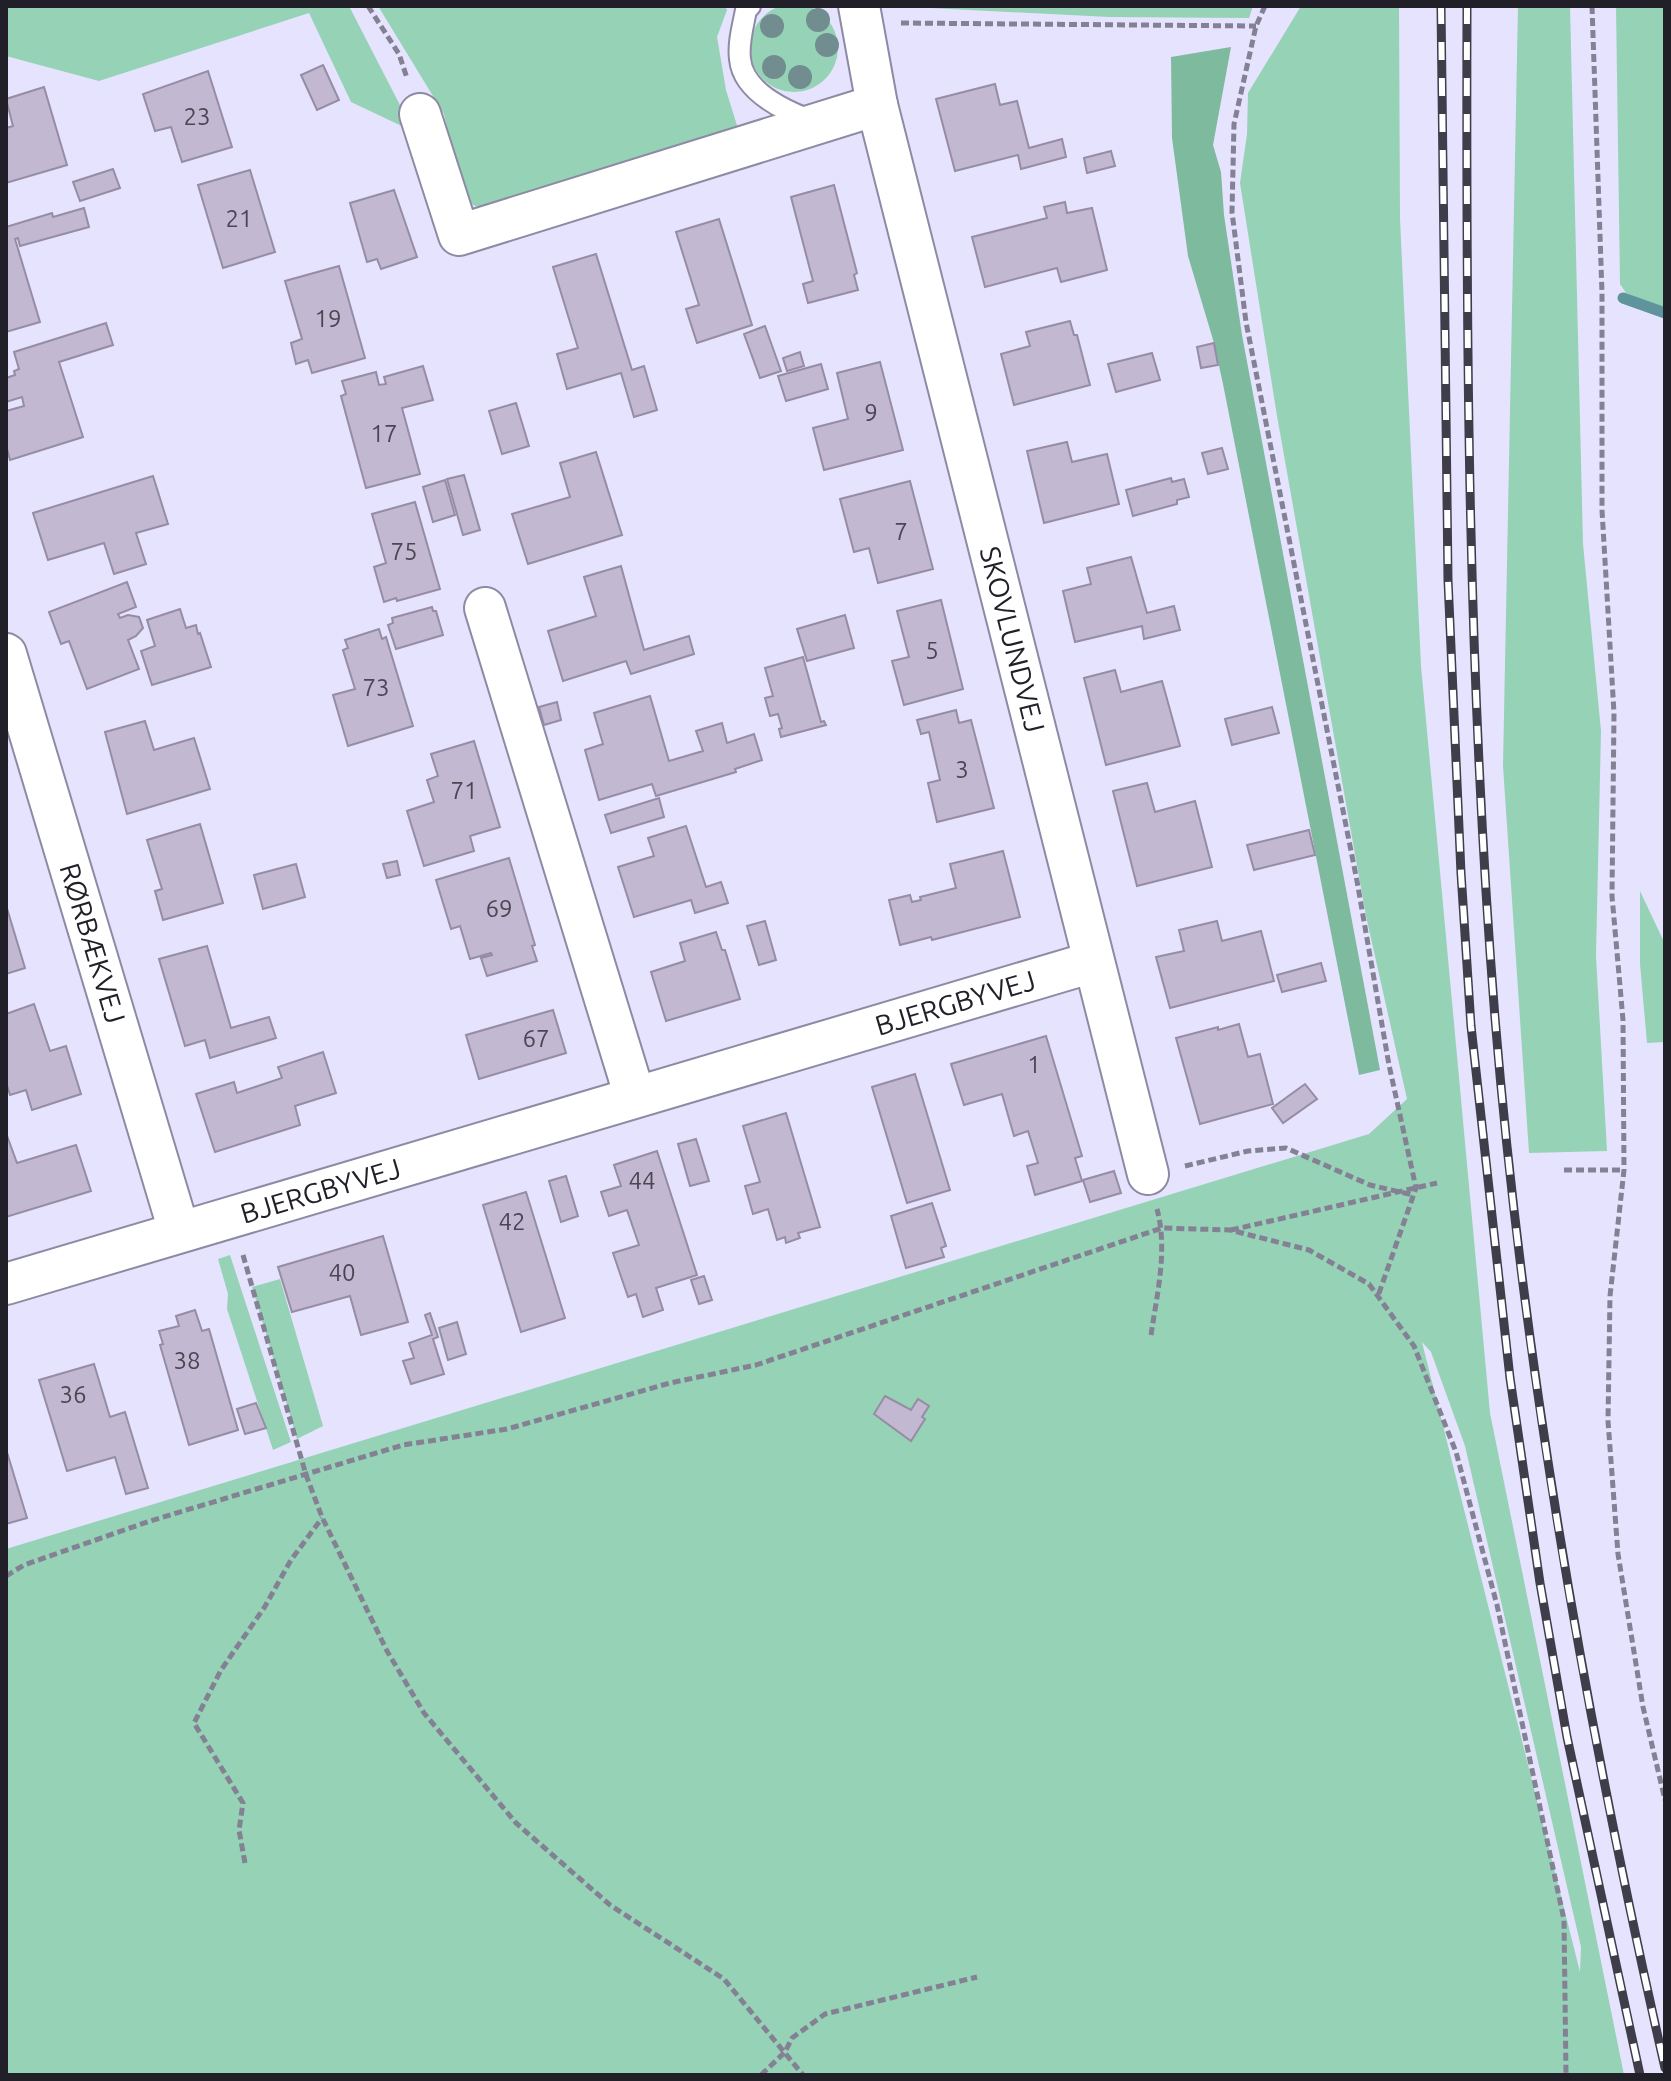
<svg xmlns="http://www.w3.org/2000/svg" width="1671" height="2081" font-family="Ubuntu,sans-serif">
<rect width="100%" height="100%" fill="#e6e3ff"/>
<g fill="#96d2b6" fill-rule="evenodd">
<circle cx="794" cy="48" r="44"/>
<polygon points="6,6 349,6 402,109 408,129 351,102 309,13 99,81 6,56"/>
<polygon points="378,6 725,6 727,10 717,37 726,90 739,132 480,208 462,200 444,114"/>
<polygon points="891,6 1253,6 1249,18 1109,17"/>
<path d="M1301,6H1399L1400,219L1421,666L1490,1413L1624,2075H6V1549L1369,1134L1407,1099L1366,916L1277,416L1240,183L1247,134L1248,93ZM1422,1342L1431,1352L1465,1446L1581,1947L1580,1972Z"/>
<polygon points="1518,6 1570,6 1583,544 1601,731 1596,956 1607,1151 1529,1153 1503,766"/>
<polygon points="1616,6 1665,6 1665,310 1626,293 1620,284"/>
<polygon points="1640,891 1665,944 1665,1042 1647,1043 1640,964"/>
<polygon points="230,1255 291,1442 273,1450 227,1309 228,1294 218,1259"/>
<polygon points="280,1279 323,1426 297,1439 252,1287"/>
</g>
<polygon fill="#7eba9e" points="1231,47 1213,145 1221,172 1224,215 1242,335 1380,1070 1359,1075 1223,384 1214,343 1188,256 1172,138 1171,57"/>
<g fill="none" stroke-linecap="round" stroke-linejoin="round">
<polyline stroke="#60949c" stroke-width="11" points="1623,298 1665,313"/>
</g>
<g fill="#c3b8d1" stroke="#968ca4" stroke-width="2">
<polygon points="323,65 339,100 317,110 301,75"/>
<polygon points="208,71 232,147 182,162 171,127 155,131 143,94"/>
<polygon points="995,84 1000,105 1017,101 1029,148 1062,139 1066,157 1021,169 1018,155 955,171 936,99"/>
<polygon points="44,87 67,165 6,183 6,128 13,126 6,99"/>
<polygon points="1111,151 1115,166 1087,173 1084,158"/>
<polygon points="113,169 120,188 80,201 73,182"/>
<polygon points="250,170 275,252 223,268 198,185"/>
<polygon points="834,185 857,273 854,275 858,290 808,303 803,284 813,281 791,197"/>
<polygon points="394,190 417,257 381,269 377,259 367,262 350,203"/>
<polygon points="1065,202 1067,213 1092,208 1107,270 1061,282 1057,268 985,287 972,237 1047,218 1044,207"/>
<polygon points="84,208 89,227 20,246 18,238 15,239 40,322 6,332 6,227 52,213 53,217"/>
<polygon points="719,219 752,325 697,343 686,309 699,305 676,232"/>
<polygon points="596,254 632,370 644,366 657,410 634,417 621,373 567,389 557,354 578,348 553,267"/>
<polygon points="339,266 365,358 312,373 308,360 296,364 291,343 302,339 285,281"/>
<polygon points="1070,321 1074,335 1077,335 1090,385 1014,405 1001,354 1030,346 1026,332"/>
<polygon points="106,323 113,345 59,362 83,437 10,460 6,445 6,411 24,406 22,397 6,402 6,378 15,375 14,371 19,369 14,352"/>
<polygon points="765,326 781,371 760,378 744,334"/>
<polygon points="1214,343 1218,365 1201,368 1197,347"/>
<polygon points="800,352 804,366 787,371 783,358"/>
<polygon points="1152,353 1160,380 1116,392 1108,364"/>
<polygon points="880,362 903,450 824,470 813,428 848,419 837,373"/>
<polygon points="821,364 828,389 786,401 778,376"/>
<polygon points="423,366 433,400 402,408 420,474 366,488 341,396 346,394 342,381 376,372 379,385 386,384 384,377"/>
<polygon points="516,403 529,446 502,454 489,411"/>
<polygon points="1067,442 1072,462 1107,454 1119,504 1044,523 1027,451"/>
<polygon points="1222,448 1228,469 1208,474 1202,453"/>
<polygon points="596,452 622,535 528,564 512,514 570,497 560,463"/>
<polygon points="464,475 480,530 463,535 447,479"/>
<polygon points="153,476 168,524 136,533 146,564 114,574 104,543 48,560 33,513"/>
<polygon points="1171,478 1172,482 1184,479 1189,497 1177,500 1177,504 1133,516 1126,490"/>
<polygon points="445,480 455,515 433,522 423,487"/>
<polygon points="910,481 933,569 878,583 869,548 854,552 840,499"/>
<polygon points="415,502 440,589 397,601 396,598 384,602 374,567 386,563 372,514"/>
<polygon points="1131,557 1147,613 1174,606 1180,630 1144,639 1142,626 1075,642 1063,591 1091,584 1087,568"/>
<polygon points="621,566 644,650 689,636 694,654 631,674 626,661 563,681 548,631 596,616 584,577"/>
<polygon points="127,582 136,607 118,614 120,618 128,615 139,617 143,628 136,636 128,640 139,669 87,689 69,641 61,644 49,612"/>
<polygon points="941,600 963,689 904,705 892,661 909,657 897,611"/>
<polygon points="432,607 433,611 436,611 443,635 396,649 388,625 393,623 392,618"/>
<polygon points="180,609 186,628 196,625 198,634 200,633 211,667 152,685 141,651 155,646 147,620"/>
<polygon points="845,615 854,648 807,661 797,629"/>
<polygon points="379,629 382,639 386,637 413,726 348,746 333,695 355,689 343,650 348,648 345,640"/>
<polygon points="803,657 821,722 824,721 826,725 781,737 779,729 782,728 778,714 770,716 765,698 773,696 765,668"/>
<polygon points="1115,670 1121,692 1162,681 1180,746 1106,765 1084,678"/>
<polygon points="650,696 669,761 703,751 696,731 722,723 727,743 754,734 762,760 735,769 736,772 656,796 652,784 599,800 585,750 603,744 594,713"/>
<polygon points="557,702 561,720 544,725 539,707"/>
<polygon points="1272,707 1279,733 1232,745 1225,719"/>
<polygon points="956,710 959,723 971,720 994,808 937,822 928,783 940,780 929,732 921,734 917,720"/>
<polygon points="145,721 154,750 194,738 210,789 127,814 105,732"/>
<polygon points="474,741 500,827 470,836 474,851 424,866 407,811 434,802 427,780 438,776 431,754"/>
<polygon points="1147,783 1155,812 1195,801 1212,867 1137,886 1113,791"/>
<polygon points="659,798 664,817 611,833 605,815"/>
<polygon points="200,824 223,903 163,920 155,891 162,889 147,840"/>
<polygon points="686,826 706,887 721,882 728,903 695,913 691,900 634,917 618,867 654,856 648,838"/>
<polygon points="1309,830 1315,855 1254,870 1247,845"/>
<polygon points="1003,851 1020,917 932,940 931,937 900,945 889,900 910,895 912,902 921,900 920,897 956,888 950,864"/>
<polygon points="509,858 535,945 532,946 537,961 487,976 481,958 492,955 491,953 470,959 460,926 451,929 436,880"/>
<polygon points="397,861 400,875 387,878 383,864"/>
<polygon points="296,864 305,897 263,909 254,875"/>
<polygon points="6,905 25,968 6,974"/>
<polygon points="765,921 776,960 759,965 747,926"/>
<polygon points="1217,921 1222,941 1261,931 1274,981 1170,1008 1156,957 1184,951 1179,930"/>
<polygon points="716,932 722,950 725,950 740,999 666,1021 651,972 685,961 680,943"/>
<polygon points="207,946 231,1028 269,1017 276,1038 210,1058 205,1040 185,1046 159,959"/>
<polygon points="1321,963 1326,981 1282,992 1277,975"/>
<polygon points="34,1004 50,1051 66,1046 81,1094 32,1110 26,1090 10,1095 6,1082 6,1014"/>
<polygon points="553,1010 566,1053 479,1079 466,1035"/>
<polygon points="1239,1024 1248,1057 1260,1054 1273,1104 1200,1124 1176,1038 1218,1027 1218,1030"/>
<polygon points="1046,1036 1082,1156 1075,1158 1082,1181 1035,1195 1027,1166 1038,1163 1028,1131 1014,1136 1002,1094 964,1105 951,1064"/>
<polygon points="323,1052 336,1093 295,1106 300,1125 215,1152 196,1094 234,1082 237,1093 282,1078 278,1067"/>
<polygon points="915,1074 950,1190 907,1203 872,1087"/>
<polygon points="1305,1084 1317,1099 1283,1123 1272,1108"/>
<polygon points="786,1113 820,1227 798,1233 800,1238 786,1243 785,1237 777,1240 768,1209 753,1214 745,1186 760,1182 743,1126"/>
<polygon points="6,1133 17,1163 76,1145 91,1191 6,1217"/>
<polygon points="696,1139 709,1181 690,1186 678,1144"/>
<polygon points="657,1151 697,1275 656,1288 663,1310 643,1317 636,1294 628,1297 613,1253 639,1245 627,1210 609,1216 601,1192 621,1186 614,1165"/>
<polygon points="1114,1171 1121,1193 1090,1202 1083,1180"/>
<polygon points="566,1176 578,1216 561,1222 549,1181"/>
<polygon points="526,1192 565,1318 521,1332 483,1205"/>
<polygon points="932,1203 946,1246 941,1248 944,1257 906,1268 891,1216"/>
<polygon points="383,1236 408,1322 361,1335 350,1296 292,1312 278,1267"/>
<polygon points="704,1276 712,1300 699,1304 691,1280"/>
<polygon points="195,1310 202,1331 209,1329 238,1430 189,1445 160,1345 163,1344 159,1331 179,1326 176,1316"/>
<polygon points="430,1313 438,1337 433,1339 444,1374 411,1384 403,1361 414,1358 409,1343 432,1335 425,1315"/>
<polygon points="457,1322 466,1354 448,1360 439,1328"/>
<polygon points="94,1364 110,1417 125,1412 148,1488 126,1494 115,1457 67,1471 39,1380"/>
<polygon points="885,1396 911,1410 918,1399 929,1406 922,1417 925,1419 911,1441 874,1414"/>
<polygon points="256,1403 266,1428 245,1434 237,1409"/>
<polygon points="6,1449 27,1518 6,1524"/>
</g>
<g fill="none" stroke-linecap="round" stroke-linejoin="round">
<defs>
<path id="lane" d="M750,6L746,10C743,26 738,43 740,59C743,92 785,111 812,121"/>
<g id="street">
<path id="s1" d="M859,6L877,105L1148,1174"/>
<polyline points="420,114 459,235 877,105"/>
<polyline points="485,608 635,1097"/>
<path id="s2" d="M6,654L179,1231"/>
<path id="s3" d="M6,1284L1093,962"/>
</g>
</defs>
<use href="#lane" stroke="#8d8aa3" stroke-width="24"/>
<use href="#street" stroke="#8d8aa3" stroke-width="44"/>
<g stroke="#838193" stroke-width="5" stroke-dasharray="8 4" stroke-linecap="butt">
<polyline points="368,6 399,54 407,78"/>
<polyline points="1265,6 1256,26 1234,124 1232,212 1246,322 1357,881 1389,1065 1416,1188 1378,1296"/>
<polyline points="1592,6 1602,293 1602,510 1614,713 1612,896 1623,1020 1624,1170 1610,1296 1608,1421 1618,1554 1643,1707 1665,1800"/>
<polyline points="901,23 1256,26"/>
<polyline points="1185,1166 1248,1151 1286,1148 1370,1185 1413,1195"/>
<polyline points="1564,1170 1624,1170"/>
<polyline points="1231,1230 1437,1183"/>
<polyline points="243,1255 306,1475 322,1517 387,1651 424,1713 516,1823 610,1905 724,1979 803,2075"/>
<path d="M1151,1335C1157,1294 1168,1250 1157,1209"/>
<polyline points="6,1576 24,1565 150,1521 403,1445 507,1429 670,1383 756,1365 1162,1228 1230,1230 1309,1250 1369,1284 1414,1346 1456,1452 1497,1605 1564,1920 1566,2075"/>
<polyline points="245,1863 239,1830 243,1803 194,1723 221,1670 264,1608 291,1560 322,1518"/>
<polyline points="761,2075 785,2052 792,2038 825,2014 977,1977"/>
</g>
<use href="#lane" stroke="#fff" stroke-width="20"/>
<use href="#street" stroke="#fff" stroke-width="40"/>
<defs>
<g id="rail">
<polyline points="1441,6 1448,580 1461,873 1471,1026 1510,1378 1540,1583 1567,1737 1640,2075"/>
<path d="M1467,6C1466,343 1468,682 1495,1018C1524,1372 1586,1722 1665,2068"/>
</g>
</defs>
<use href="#rail" stroke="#3e3d49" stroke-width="9"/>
<use href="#rail" stroke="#fff" stroke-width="6" stroke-dasharray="18" stroke-linecap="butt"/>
</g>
<g fill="#728d8f">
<circle cx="818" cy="20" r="12"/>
<circle cx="772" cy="26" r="12"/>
<circle cx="827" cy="45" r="12"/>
<circle cx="774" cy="67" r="12"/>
<circle cx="800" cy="77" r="12"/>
</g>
<g text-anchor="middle" stroke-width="7" stroke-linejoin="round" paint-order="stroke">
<g font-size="24" fill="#4a4653">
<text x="197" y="125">23</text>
<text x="239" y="227">21</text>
<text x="328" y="327">19</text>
<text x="871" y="421">9</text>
<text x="384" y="442">17</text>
<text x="901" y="540">7</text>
<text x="404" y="560">75</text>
<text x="932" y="659">5</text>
<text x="376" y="696">73</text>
<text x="962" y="778">3</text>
<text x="464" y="799">71</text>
<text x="499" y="917">69</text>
<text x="536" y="1047">67</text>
<text x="1034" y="1073">1</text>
<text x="642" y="1189">44</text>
<text x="512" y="1230">42</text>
<text x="342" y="1281">40</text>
<text x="187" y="1369">38</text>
<text x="73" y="1403">36</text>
</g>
<g font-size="28" fill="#212029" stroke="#fff">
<text dy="10" stroke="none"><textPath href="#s1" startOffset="652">SKOVLUNDVEJ</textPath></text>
<text dy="10" stroke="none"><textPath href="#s2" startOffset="302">RØRBÆKVEJ</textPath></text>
<text dy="10" stroke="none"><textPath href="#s3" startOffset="990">BJERGBYVEJ</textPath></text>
<text dy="10" stroke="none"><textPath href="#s3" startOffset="328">BJERGBYVEJ</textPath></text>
</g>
</g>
<rect width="1671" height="2081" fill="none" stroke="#212029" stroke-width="16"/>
</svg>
